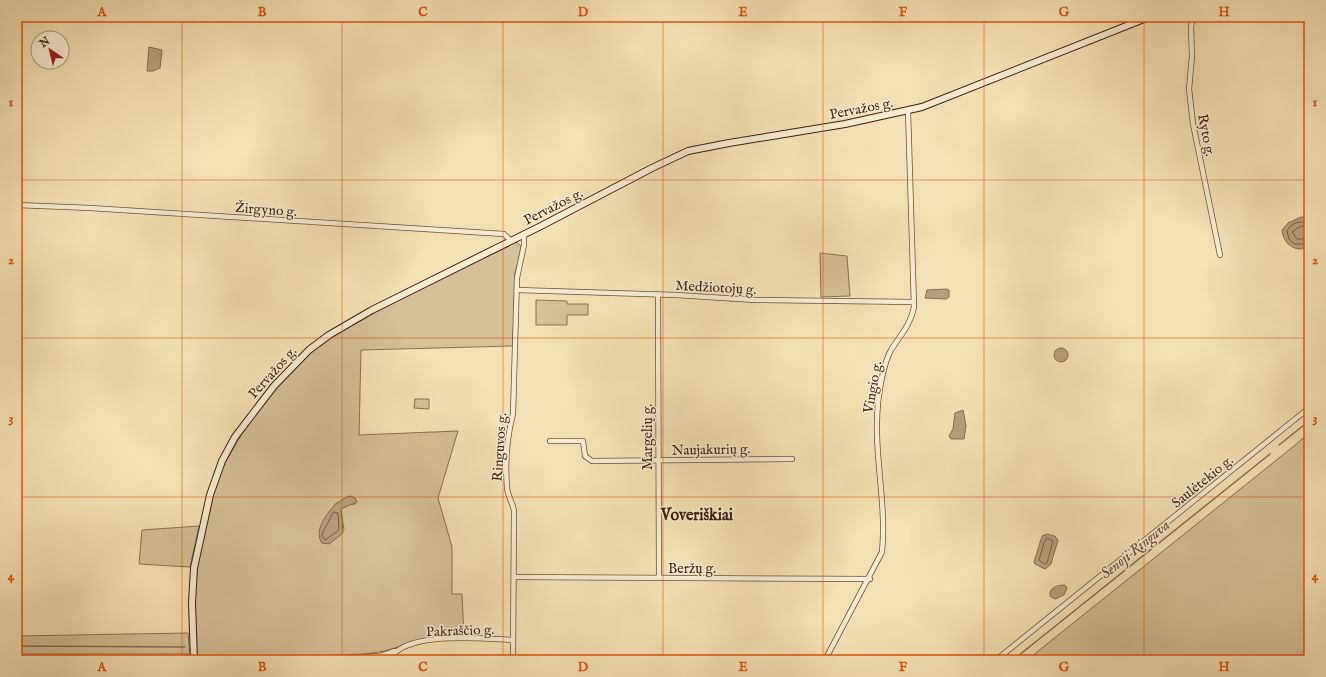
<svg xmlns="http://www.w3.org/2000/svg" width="1326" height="677" font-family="'IM FELL English',serif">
<rect width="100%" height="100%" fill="#f5e0b5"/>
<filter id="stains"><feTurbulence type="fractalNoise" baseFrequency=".005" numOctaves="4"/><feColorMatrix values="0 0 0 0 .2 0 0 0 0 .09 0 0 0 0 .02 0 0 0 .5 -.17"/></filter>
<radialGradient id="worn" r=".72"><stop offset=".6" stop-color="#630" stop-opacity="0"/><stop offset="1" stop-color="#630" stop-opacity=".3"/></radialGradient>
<g fill="#d6bf99" stroke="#8a6e54" fill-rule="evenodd">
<path d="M516,242L521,246V250L515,273L513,346L361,350L359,435L458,431L438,498L452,547V594H462L464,637L427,638L385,651L365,654L201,660L196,653L194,596L197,568L214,492L222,468L250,420L299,361L345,328L439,279ZM350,496L355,498V504L347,505L341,509L344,530L319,531L335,504Z"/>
<polygon points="820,253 847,256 850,296 821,297"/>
<polygon points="536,300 567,301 567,304 588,304 588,315 567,315 567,325 536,325"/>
<polygon points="415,399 429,399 429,409 414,408"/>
<polygon points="1309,433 1309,660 1027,660 1294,446"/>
<polygon points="199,526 190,567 139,564 142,530"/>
<polygon points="188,633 190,654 17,654 17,636"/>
</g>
<g fill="#b79e7c" stroke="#876a50">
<polygon points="149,47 162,50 160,68 153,71 147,71"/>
<path d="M1301,217L1309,218V247C1295,253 1283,244 1282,230L1288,223Z"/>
<polygon points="947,289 949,290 949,297 946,299 925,298 927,290"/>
<circle cx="1061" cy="355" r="7"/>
<polygon points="963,410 966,426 964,439 951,439 949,436 953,429 955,413"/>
<path d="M350,496L355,498L357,502L341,509L343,533L329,544L322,543C311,528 335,500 350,496Z"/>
<polygon points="1047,534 1055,536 1058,540 1051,564 1045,569 1035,564 1034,562 1042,536"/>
<path d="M1065,585L1067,588L1064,595L1055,599L1050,596C1049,587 1058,585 1065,585Z"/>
</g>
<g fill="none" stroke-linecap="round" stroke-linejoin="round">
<g stroke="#7a5e45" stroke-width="1">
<path d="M1309,222C1300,222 1292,221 1287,231L1289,239L1294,244H1309"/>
<polyline points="1309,227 1301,226 1292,232 1297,239 1309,239"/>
<polygon points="334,512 338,513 339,530 325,540 322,536 323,532"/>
<polygon points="1047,538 1053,541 1047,563 1045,564 1039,560 1044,543"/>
</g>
<g stroke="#876a50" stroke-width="1.5">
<polyline points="1279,445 1309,421"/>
<polyline points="17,646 185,647"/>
<polyline points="1013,660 1270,454"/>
</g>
<defs>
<g id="street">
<polyline points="1193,17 1191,27 1192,56 1189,89 1193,124 1220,255"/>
<polyline points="17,205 90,208 504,234 511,241"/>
<polyline points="517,290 676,295 755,300 914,302"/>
<polyline points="658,295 659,578"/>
<polyline points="550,441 583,441 585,456 592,461 792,459"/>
<polyline points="514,577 870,579"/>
<polyline points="301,660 380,656 394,651"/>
<path d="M389,660C405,630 484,639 513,640"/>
<path d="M513,660L514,511C513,503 507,495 507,487C505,463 507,437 513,414L517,278L524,245V235"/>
<path d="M825,660L882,552C887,503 873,453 878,403C880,386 883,365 891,350C900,336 911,324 914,307L908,110"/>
<polyline points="996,660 1309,408"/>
</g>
<polyline id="secondary" points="194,660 192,603 194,568 210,495 222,461 235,437 274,386 309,350 329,335 372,310 541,226 652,168 688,151 729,143 845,124 922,107 1149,17"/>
</defs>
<use href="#street" stroke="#6c4e38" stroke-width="6"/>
<use href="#secondary" stroke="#3e1d0e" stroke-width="8"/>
<use href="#street" stroke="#f8ebcf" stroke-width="4.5"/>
<use href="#secondary" stroke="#f8ebcf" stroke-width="6"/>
</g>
<path fill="none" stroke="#d7530c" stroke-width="1" stroke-opacity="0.55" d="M182,17V660M342,17V660M503,17V660M663,17V660M823,17V660M984,17V660M1144,17V660M17,180H1309M17,338H1309M17,497H1309"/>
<g text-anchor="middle" stroke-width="3" stroke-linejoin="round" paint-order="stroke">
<g font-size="14" fill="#3e1d0e" stroke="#f8ebcf">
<text transform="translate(861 108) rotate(-11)" y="5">Pervažos g.</text>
<text transform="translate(1207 135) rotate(79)" y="5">Ryto g.</text>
<text transform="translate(553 206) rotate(-27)" y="5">Pervažos g.</text>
<text transform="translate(266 209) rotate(4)" y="5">Žirgyno g.</text>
<text transform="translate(716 287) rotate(3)" y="5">Medžiotojų g.</text>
<text transform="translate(272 372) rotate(-48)" y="5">Pervažos g.</text>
<text transform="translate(872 387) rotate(-80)" y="5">Vingio g.</text>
<text transform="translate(647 437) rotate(-90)" y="5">Margelių g.</text>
<text transform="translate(499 447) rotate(-86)" y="5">Ringuvos g.</text>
<text transform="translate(711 449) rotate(-1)" y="5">Naujakurių g.</text>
<text transform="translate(1202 481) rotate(-39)" y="5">Saulėtekio g.</text>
<text x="692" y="573">Beržų g.</text>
<text transform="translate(460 630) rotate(-2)" y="5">Pakraščio g.</text>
</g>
<g font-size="15" font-style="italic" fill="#684a34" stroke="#f8ebcf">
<text transform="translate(1135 549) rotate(-39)" y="5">Senoji Ringuva</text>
</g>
<g font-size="16" font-weight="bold" fill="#3e1d0e" stroke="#f8ebcf">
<text x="697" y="520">Voveriškiai</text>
</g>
</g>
<rect width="1326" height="677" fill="none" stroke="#f5e0b5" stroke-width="44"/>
<g transform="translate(50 50) rotate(325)"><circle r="19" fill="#f8ebcf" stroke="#ae9982"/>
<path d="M0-3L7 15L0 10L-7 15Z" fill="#8f2418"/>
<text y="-6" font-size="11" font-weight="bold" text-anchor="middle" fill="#3e1d0e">N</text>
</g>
<rect x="22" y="22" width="1282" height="633" fill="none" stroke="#d7530c" stroke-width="1.5"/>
<g font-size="13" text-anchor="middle" font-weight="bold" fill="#d7530c">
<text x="102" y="16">A</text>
<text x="262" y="16">B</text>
<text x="423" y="16">C</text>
<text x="583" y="16">D</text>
<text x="743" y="16">E</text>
<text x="903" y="16">F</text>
<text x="1064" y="16">G</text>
<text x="1224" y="16">H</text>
<text x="11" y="106">1</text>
<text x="1315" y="106">1</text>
<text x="11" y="264">2</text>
<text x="1315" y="264">2</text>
<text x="11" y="422">3</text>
<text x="1315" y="422">3</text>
<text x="11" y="580">4</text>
<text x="1315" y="580">4</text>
<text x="102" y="671">A</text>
<text x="262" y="671">B</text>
<text x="423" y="671">C</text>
<text x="583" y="671">D</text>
<text x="743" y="671">E</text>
<text x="903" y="671">F</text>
<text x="1064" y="671">G</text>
<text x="1224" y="671">H</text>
</g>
<rect width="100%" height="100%" filter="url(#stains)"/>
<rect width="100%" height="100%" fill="url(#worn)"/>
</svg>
